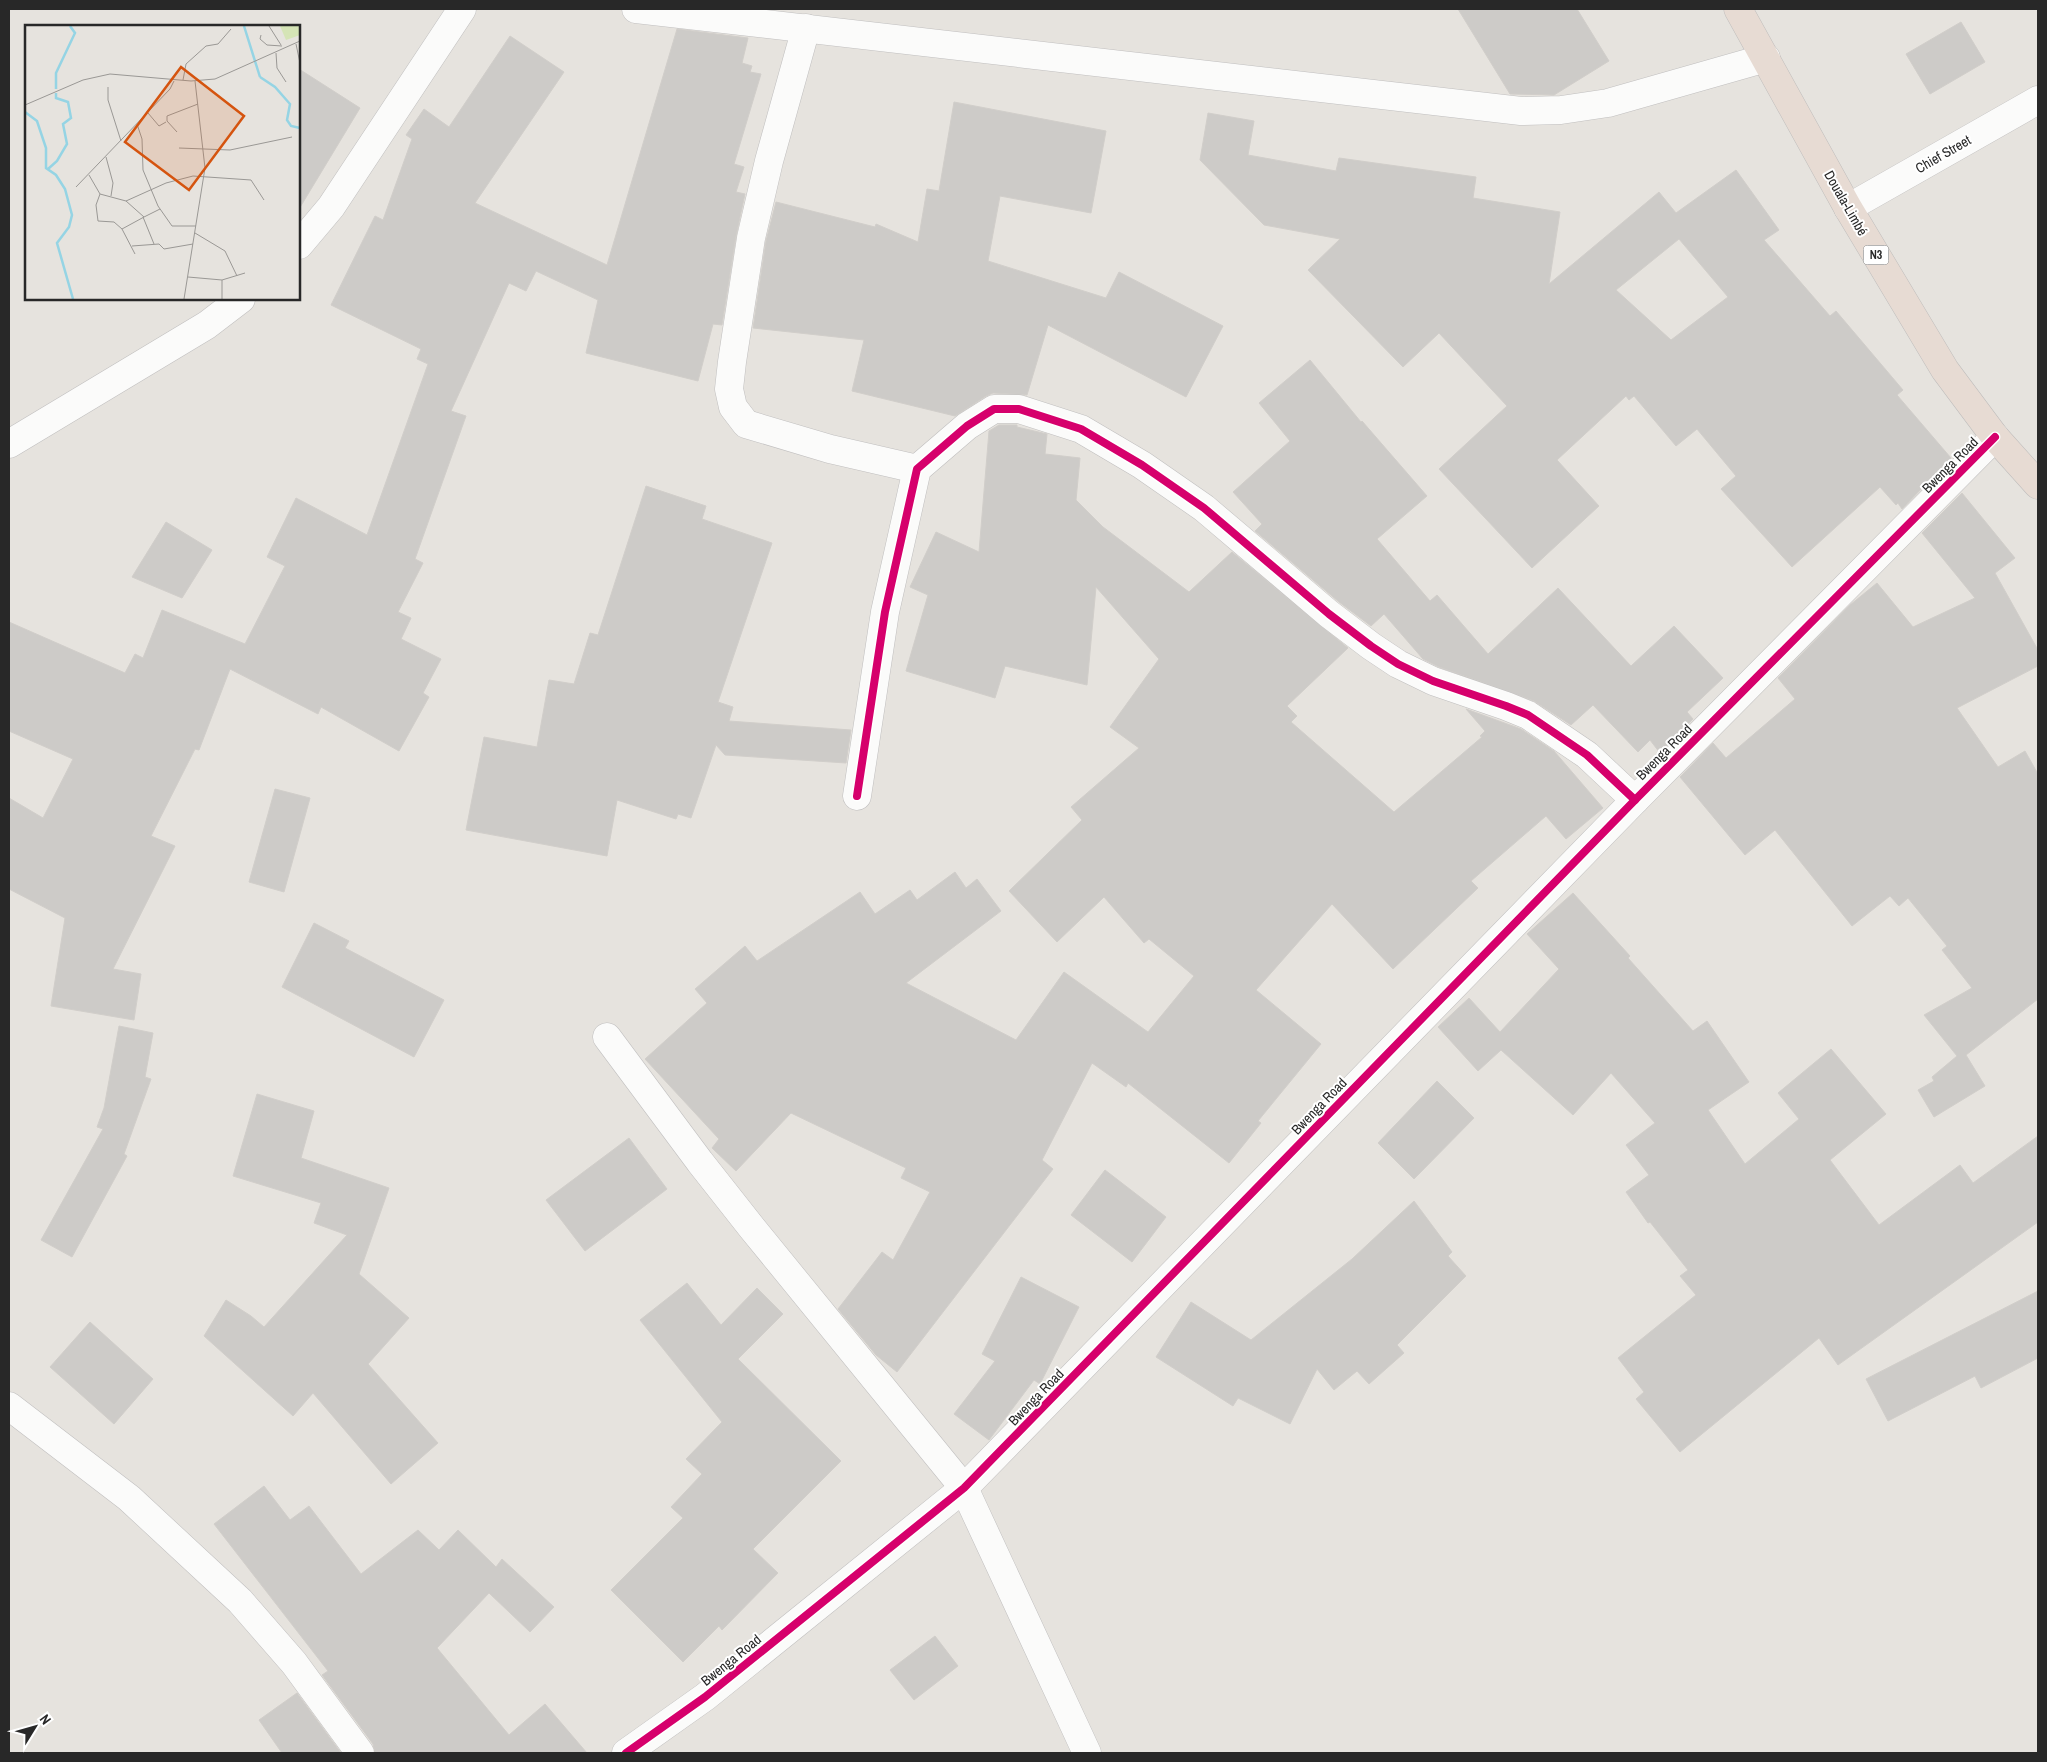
<svg xmlns="http://www.w3.org/2000/svg" width="2047" height="1762" font-family="'Archivo Narrow',sans-serif">
<rect width="100%" height="100%" fill="#e6e3de"/>
<g fill="#cdcbc8" stroke="#d1ceca" fill-rule="evenodd">
<polygon points="1458,9 1577,9 1609,61 1554,95 1510,94"/>
<polygon points="1961,22 1985,62 1930,94 1906,54"/>
<polygon points="677,29 748,38 742,63 752,66 750,72 761,74 734,164 744,167 736,192 745,194 736,236 722,325 713,324 698,381 586,353 598,300 536,271 526,291 509,283 451,411 466,416 415,559 423,563 398,612 411,618 401,639 441,659 423,693 429,697 399,751 321,707 318,714 230,669 199,750 195,749 151,836 175,846 113,969 141,974 134,1020 51,1006 65,918 9,889 9,798 43,818 73,759 9,731 9,622 125,673 135,654 143,658 162,610 245,644 285,566 267,557 296,498 367,535 428,364 417,359 421,349 331,305 375,216 383,220 412,139 406,135 424,109 449,127 510,36 564,72 475,203 607,265"/>
<polygon points="299,69 360,108 299,209"/>
<polygon points="954,102 1106,131 1091,213 1000,196 988,261 1106,298 1119,272 1223,326 1186,397 1048,325 1027,395 993,393 986,396 955,416 852,391 864,340 753,328 766,241 776,202 875,227 876,224 918,242 927,189 939,191"/>
<path d="M1208,113L1254,121L1248,155L1336,171L1339,158L1476,177L1473,198L1560,212L1549,284L1659,192L1676,213L1736,170L1779,230L1764,240L1830,316L1836,311L1903,390L1897,395L1951,458L1902,509L1898,503L1896,505L1880,487L1792,567L1721,489L1736,476L1697,429L1676,446L1634,396L1629,400L1626,396L1557,460L1599,506L1532,568L1439,469L1507,406L1439,333L1403,367L1308,270L1340,239L1264,225L1200,160ZM1679,239L1728,297L1671,340L1616,290Z"/>
<polygon points="1310,360 1361,422 1362,421 1427,496 1377,539 1430,601 1437,595 1488,654 1558,588 1631,666 1674,626 1723,678 1687,712 1693,719 1660,753 1650,740 1638,752 1593,705 1571,725 1534,701 1439,667 1423,659 1384,614 1371,626 1339,602 1255,531 1262,524 1233,492 1290,441 1259,403"/>
<polygon points="999,425 1017,425 1017,427 1047,434 1045,454 1080,458 1076,500 1103,527 1189,592 1232,552 1348,648 1287,706 1297,716 1291,722 1394,812 1482,737 1480,736 1485,731 1466,709 1521,729 1554,751 1603,808 1566,839 1546,816 1471,881 1478,888 1393,969 1332,904 1256,990 1321,1044 1258,1121 1261,1123 1229,1163 1128,1083 1126,1087 1092,1063 1042,1160 1053,1169 897,1372 876,1355 838,1309 882,1252 893,1260 930,1192 901,1178 906,1168 791,1113 736,1171 712,1148 719,1139 645,1059 707,1003 695,989 745,946 757,961 860,892 875,914 910,890 917,900 955,872 966,888 977,879 1001,911 906,983 1016,1040 1064,972 1148,1032 1194,976 1149,939 1144,943 1104,897 1057,942 1009,891 1082,820 1071,807 1139,748 1110,727 1159,659 1096,587 1087,685 1005,666 995,698 906,671 928,595 910,587 936,532 979,552 989,431"/>
<polygon points="646,486 706,506 702,519 772,543 718,702 733,707 729,721 851,730 846,763 725,755 716,745 691,818 678,814 676,819 617,800 607,856 466,830 484,737 537,747 549,680 574,684 590,633 598,635"/>
<polygon points="1962,493 2015,558 1995,573 2038,650 2038,666 1957,708 1998,767 2025,751 2038,774 2038,999 1966,1055 1985,1086 1934,1117 1918,1090 1934,1081 1932,1077 1957,1056 1924,1015 1972,988 1942,950 1947,946 1908,898 1899,906 1890,896 1852,926 1775,830 1745,855 1680,777 1713,743 1726,758 1795,699 1778,678 1850,605 1877,583 1913,627 1975,598 1922,533"/>
<polygon points="166,522 212,550 182,598 132,577"/>
<polygon points="275,789 310,798 284,892 249,882"/>
<polygon points="1573,893 1630,956 1628,958 1693,1031 1707,1021 1749,1082 1708,1110 1745,1164 1799,1119 1778,1093 1831,1049 1886,1114 1830,1160 1879,1225 1960,1165 1973,1183 2038,1136 2038,1222 1838,1365 1819,1338 1680,1452 1636,1399 1644,1392 1618,1358 1696,1295 1680,1276 1688,1270 1650,1222 1648,1223 1626,1192 1649,1175 1626,1145 1655,1123 1611,1073 1573,1115 1501,1050 1478,1071 1438,1027 1469,998 1500,1032 1559,969 1527,934"/>
<polygon points="314,923 349,941 345,948 444,1000 414,1057 282,987"/>
<polygon points="119,1026 153,1033 145,1077 151,1079 124,1154 127,1156 72,1257 41,1240 103,1129 97,1127 104,1108"/>
<polygon points="1437,1081 1474,1118 1414,1179 1378,1143"/>
<polygon points="257,1094 314,1111 301,1158 389,1188 359,1274 409,1318 368,1364 438,1443 391,1484 313,1393 293,1416 204,1336 226,1300 251,1316 264,1327 347,1235 314,1223 321,1203 233,1176"/>
<polygon points="629,1138 667,1189 585,1251 546,1200"/>
<polygon points="1105,1170 1166,1217 1132,1262 1071,1215"/>
<polygon points="1414,1201 1452,1252 1448,1256 1466,1276 1397,1345 1404,1353 1369,1384 1357,1371 1334,1390 1317,1369 1290,1424 1238,1398 1233,1406 1156,1357 1191,1302 1251,1340 1352,1259"/>
<polygon points="1021,1277 1079,1307 1040,1384 1034,1380 989,1440 954,1414 995,1361 982,1354"/>
<polygon points="687,1283 721,1325 757,1288 783,1314 738,1359 841,1461 753,1549 778,1573 722,1630 719,1626 683,1662 611,1590 683,1518 671,1507 702,1474 686,1459 722,1422 640,1320"/>
<polygon points="2038,1291 2038,1358 1981,1388 1975,1376 1888,1421 1866,1379"/>
<polygon points="90,1322 153,1379 114,1424 50,1367"/>
<polygon points="264,1486 290,1520 309,1506 361,1574 418,1530 439,1550 458,1530 496,1567 502,1559 554,1607 530,1632 489,1593 437,1648 509,1735 545,1704 587,1753 375,1753 373,1744 322,1675 328,1671 214,1524"/>
<polygon points="935,1636 958,1666 914,1700 890,1670"/>
<polygon points="297,1693 341,1753 282,1753 259,1720"/>
</g>
<g fill="none" stroke-linecap="round" stroke-linejoin="round">
<defs>
<g id="minor">
<polyline points="636,9 1521,111 1561,110 1608,103 1766,58"/>
<polyline points="806,28 769,161 751,238 732,362 729,389 733,407 746,424 830,449 917,469"/>
<polyline points="1848,208 2038,100"/>
<polyline points="299,245 331,207 462,9"/>
<polyline points="9,444 207,325 241,299"/>
<polyline points="857,796 885,612 917,469 967,426 994,409 1019,409 1081,429 1142,465 1204,508 1329,614 1371,646 1398,664 1433,681 1506,706 1528,715 1587,755 1635,800"/>
<polyline points="607,1037 700,1162 752,1228 964,1488 1087,1753"/>
<polyline points="9,1406 129,1498 240,1601 294,1663 360,1753"/>
<polyline points="626,1753 705,1697 964,1488 1635,800 1995,437"/>
</g>
<polyline id="highway" points="1738,9 1848,208 1945,370 1995,437 2038,485"/>
</defs>
<use href="#minor" stroke="#c0bfbf" stroke-width="29"/>
<use href="#highway" stroke="#bfbdbc" stroke-width="29"/>
<use href="#minor" stroke="#fbfbfa" stroke-width="28"/>
<use href="#highway" stroke="#e7dbd3" stroke-width="28"/>
<defs>
<g id="cycleway">
<polyline points="857,796 885,612 917,469 967,426 994,409 1019,409 1081,429 1142,465 1204,508 1329,614 1371,646 1398,664 1433,681 1506,706 1528,715 1587,755 1635,800"/>
<polyline points="626,1753 705,1697 964,1488 1635,800 1995,437"/>
</g>
</defs>
<use href="#cycleway" stroke="#fff" stroke-width="11"/>
<use href="#cycleway" stroke="#d6006c" stroke-width="8"/>
</g>
<g text-anchor="middle" stroke-width="4" stroke-linejoin="round" paint-order="stroke">
<rect fill="#fff" stroke="#686868" stroke-width="1" x="1863.5" y="245.5" width="25" height="19" rx="4"/>
<g font-size="12" font-weight="bold" fill="#282828">
<text x="1876" y="259">N3</text>
</g>
<g font-size="14" fill="#282828" stroke="#fff">
<text transform="translate(1943 154) rotate(-30)" y="5">Chief Street</text>
<text transform="translate(1846 203) rotate(60)" y="5">Douala-Limbé</text>
<text transform="translate(1950 465) rotate(-45)" y="5">Bwenga Road</text>
<text transform="translate(1664 752) rotate(-45)" y="5">Bwenga Road</text>
<text transform="translate(1319 1106) rotate(-46)" y="5">Bwenga Road</text>
<text transform="translate(1036 1397) rotate(-46)" y="5">Bwenga Road</text>
<text transform="translate(731 1660) rotate(-39)" y="5">Bwenga Road</text>
</g>
</g>
<g transform="translate(25 25)">
<rect width="275" height="275" fill="#e6e3de"/>
<path d="M255,1H275V10L261,15Z" fill="#d5e4b6"/>
<path fill="none" stroke="#95d4e4" stroke-width="2.5" d="M219,1L235,52M235,52L250,62L265,79L262,95L266,101L275,103M31,64V48L50,8L45,1M0,87L12,96L21,123V143L31,150L40,164L47,190L44,202L32,218L48,274M23,144L32,136L42,119L38,99L46,93L43,77L31,73V68"/>
<path fill="none" stroke="#9a9895" stroke-width="1" d="M244,1L256,20M236,10L235,14L242,20L257,21M271,19L275,38M251,28L252,43L261,57M158,55L161,39L181,21L193,19L206,4M83,62V75L96,116M0,80L58,55L85,49L166,56L190,54L275,16M123,88L134,101L141,97M112,99L117,114L118,145L133,181L147,201H171M152,107L142,96V91L173,79M154,123L205,125L267,112M81,132L88,158L86,171M64,150L75,169L101,176M51,162L145,64L149,56M75,169L71,180L73,196L89,197L97,204L119,192M135,184L119,192L101,176L141,158L168,151L226,155L239,175M118,192L129,219M97,204L110,229M170,208L200,226L212,251M107,221L134,219L139,224L168,219M163,252L197,255L220,248M197,255V274M159,274L180,143L170,56"/>
<path fill="#d5540f" fill-opacity="0.15" stroke="#d5540f" stroke-width="2.5" d="M156,42L219,91L164,165L100,117Z"/>
<rect width="275" height="275" fill="none" stroke="#282828" stroke-width="2.5"/>
</g>
<rect width="2047" height="1762" fill="none" stroke="#282828" stroke-width="20"/>
<g transform="translate(35 1727) rotate(53)" stroke="#ffffff" stroke-width="4" paint-order="stroke">
<path d="M0-4L9 19L0 12L-9 19Z" fill="#282828"/>
<text y="-8" font-size="14" font-weight="bold" text-anchor="middle" fill="#282828">N</text>
</g>
</svg>
